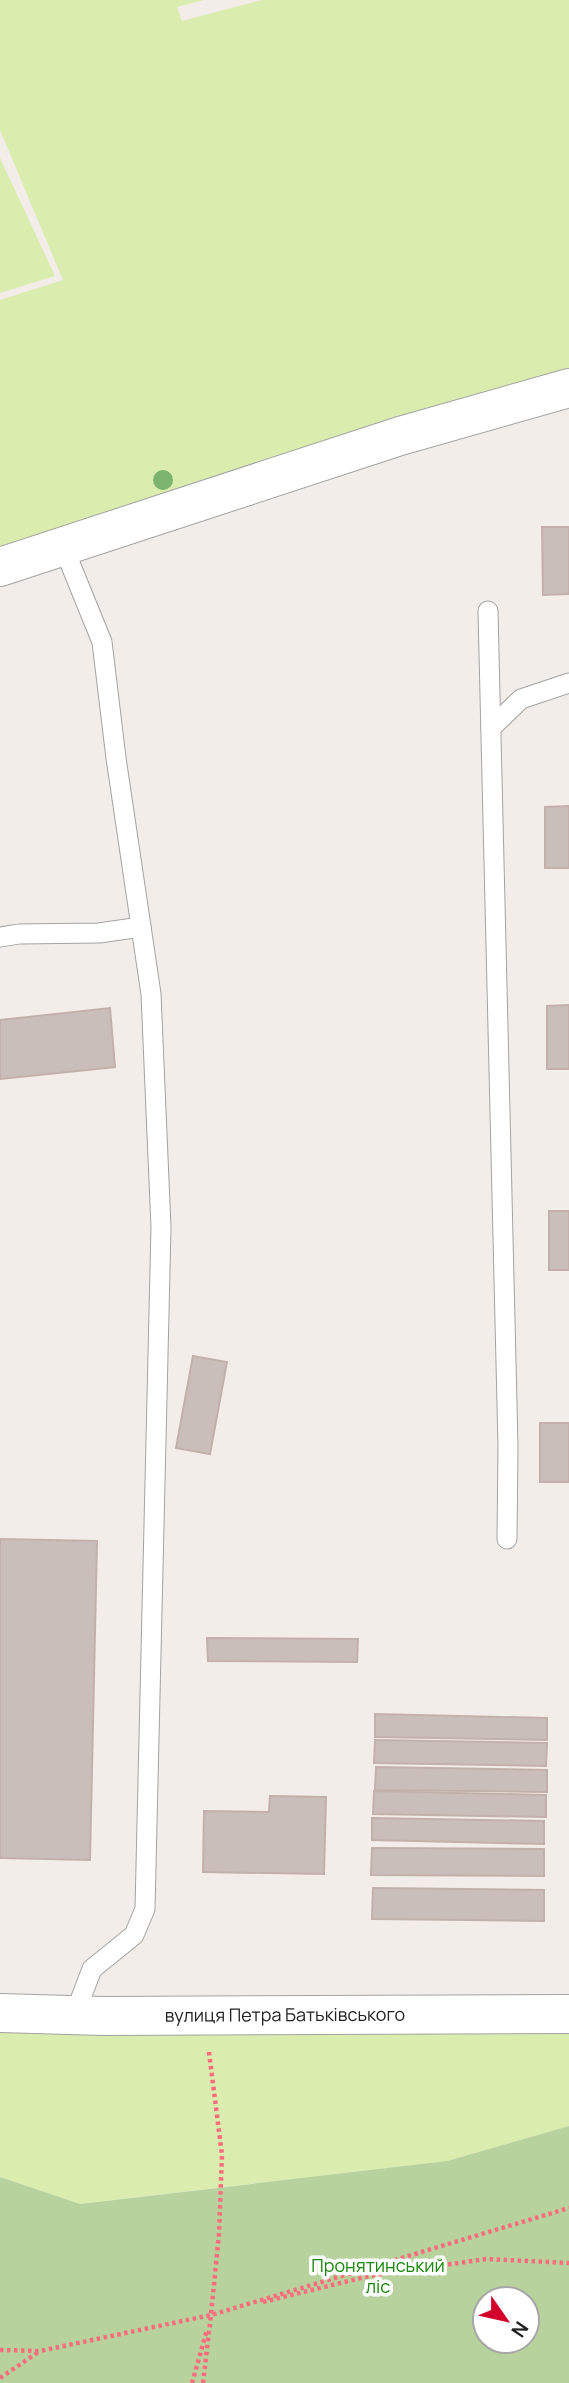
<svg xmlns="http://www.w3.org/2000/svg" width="569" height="2383" font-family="Manrope,sans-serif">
<rect width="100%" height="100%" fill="#f2ede8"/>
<g fill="#daecae">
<polygon points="0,0 204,0 177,7 182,21 262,0 569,0 569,368 370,430 0,559 0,300 63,280 0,130"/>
<polygon points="0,158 55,276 0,293"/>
<polygon points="569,1996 569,2126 447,2161 79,2204 0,2177 0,2010"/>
</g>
<path fill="#b7d29c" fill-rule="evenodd" d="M569,2126V2383H0V2177L80,2204L447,2161ZM485,2299H527V2341H485Z"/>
<g fill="#cabebb" stroke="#c4b0aa" stroke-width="2">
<polygon points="542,527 569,527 569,594 543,595"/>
<polygon points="569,806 569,868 545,868 545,807"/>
<polygon points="569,1005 569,1069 547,1069 547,1006"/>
<polygon points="110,1008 115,1067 0,1079 0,1020"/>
<rect x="549" y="1211" width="20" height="59"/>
<polygon points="193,1356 227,1362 210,1454 176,1448"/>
<rect x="540" y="1423" width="29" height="59"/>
<polygon points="0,1539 97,1541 90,1860 0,1858"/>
<polygon points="207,1638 358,1639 357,1662 208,1661"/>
<polygon points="375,1714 547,1718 547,1740 375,1737"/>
<polygon points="375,1740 547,1743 546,1766 374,1763"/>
<polygon points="376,1767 547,1770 547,1792 375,1790"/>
<polygon points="374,1791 546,1795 546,1817 373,1814"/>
<polygon points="270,1796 326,1797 324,1874 203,1872 204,1811 269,1812"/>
<polygon points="372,1818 544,1821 544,1844 372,1840"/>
<polygon points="372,1848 544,1849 544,1876 371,1875"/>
<polygon points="373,1888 544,1890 544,1921 372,1919"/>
</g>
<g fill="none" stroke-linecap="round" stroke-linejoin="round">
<defs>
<g id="service">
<polyline points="63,546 102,642 116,758 151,994 161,1227 145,1909 134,1935 92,1969 74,2016"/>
<polyline points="488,611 508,1446 507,1539"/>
<polyline points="491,728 521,699 569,683"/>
<polyline points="0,937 19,934 99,933 141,927"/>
</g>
<g id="minor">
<polyline points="0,567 400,436 569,388"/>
<path id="s1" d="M0,2013L104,2016L569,2014"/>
</g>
</defs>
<use href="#service" stroke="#a3a3a3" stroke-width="21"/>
<use href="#minor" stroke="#a3a3a3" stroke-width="40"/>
<g stroke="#fe6d7c" stroke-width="4.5" stroke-dasharray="3.5 3.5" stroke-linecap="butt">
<polyline points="209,2052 222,2155 219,2234 211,2314"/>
<polyline points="263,2302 369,2276 486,2259 569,2263"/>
<polyline points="0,2350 40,2351 211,2315 569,2208"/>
<polyline points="0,2378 40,2351"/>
<polyline points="192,2383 207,2330"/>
<polyline points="203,2383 211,2315 213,2314"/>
</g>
<use href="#service" stroke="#fff" stroke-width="19"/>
<use href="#minor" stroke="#fff" stroke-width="38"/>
</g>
<circle fill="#7ab46d" cx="163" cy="480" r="10"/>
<g text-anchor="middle" stroke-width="7" stroke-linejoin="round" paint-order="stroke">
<g font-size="18" fill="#222" stroke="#fff">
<text dy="6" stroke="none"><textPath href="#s1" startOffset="285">вулиця Петра Батьківського</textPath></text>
</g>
<g font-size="18" fill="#188609" stroke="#fff">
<text x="378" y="2272">Пронятинський<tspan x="378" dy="21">ліс</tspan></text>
</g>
</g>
<g transform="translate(506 2320) rotate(124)"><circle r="33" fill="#ffffff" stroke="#a7a7a7" stroke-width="2"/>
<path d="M0-5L12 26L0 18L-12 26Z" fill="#d3002c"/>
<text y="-10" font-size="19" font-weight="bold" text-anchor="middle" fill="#222222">N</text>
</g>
</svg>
